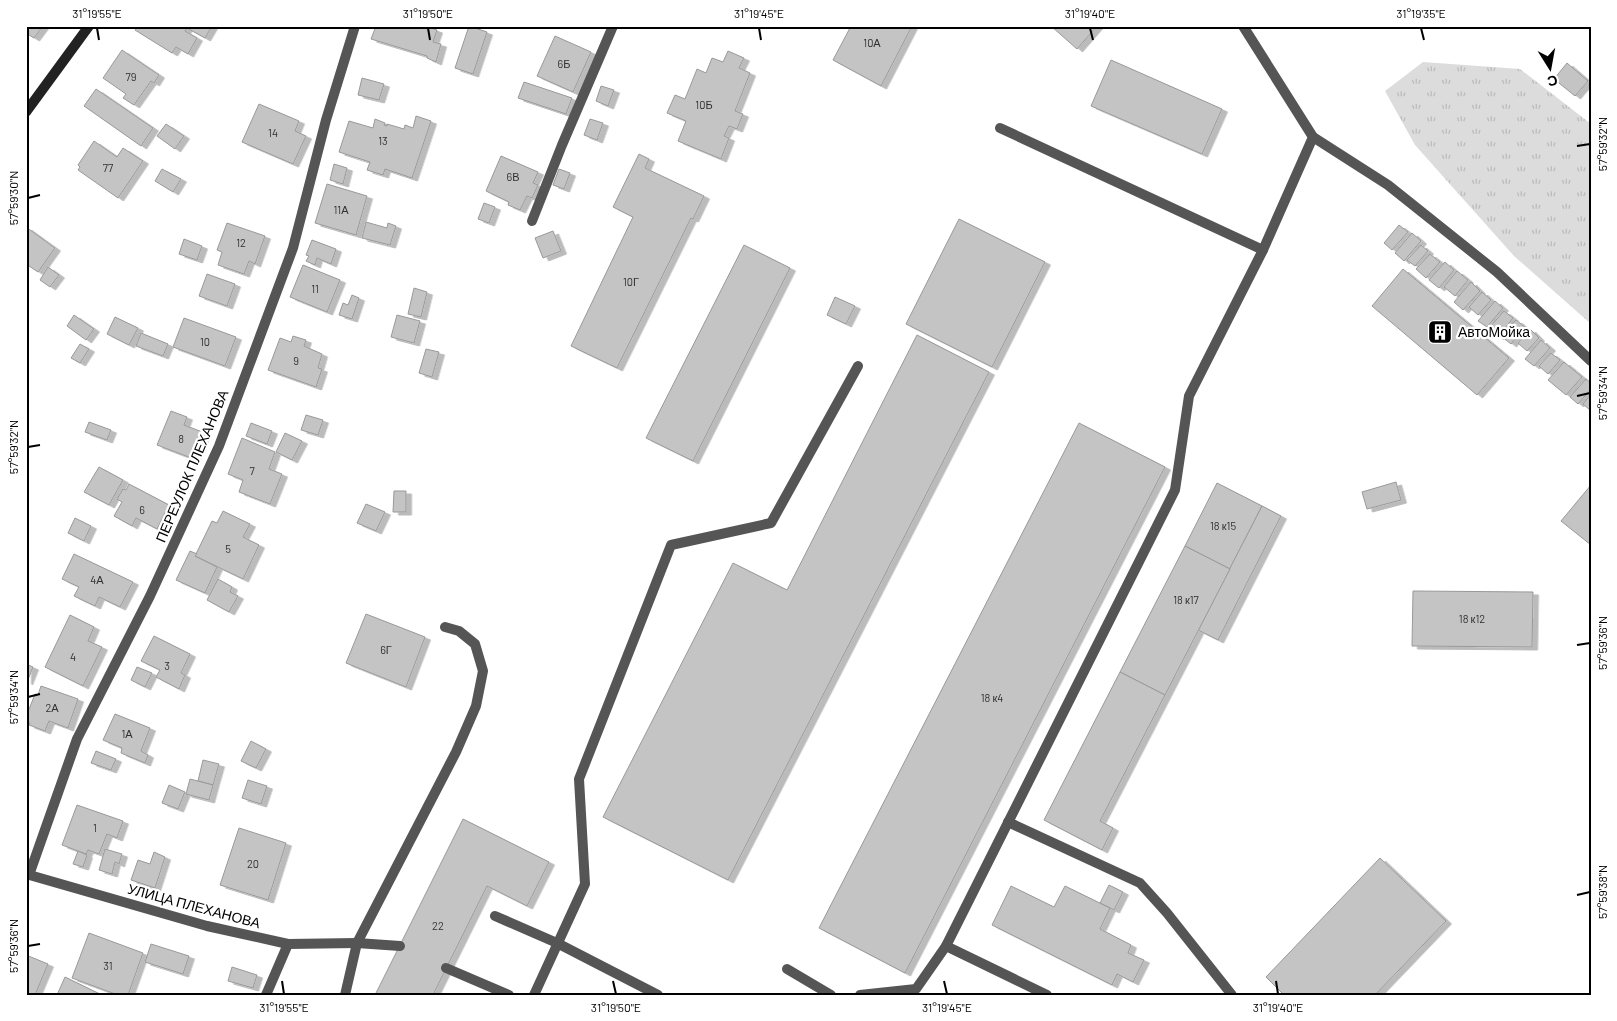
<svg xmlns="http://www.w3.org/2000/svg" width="1617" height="1021" font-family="Barlow,sans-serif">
<defs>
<pattern id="grass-tufts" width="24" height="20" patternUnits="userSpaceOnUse" patternTransform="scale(1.25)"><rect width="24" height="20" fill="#dcdcdc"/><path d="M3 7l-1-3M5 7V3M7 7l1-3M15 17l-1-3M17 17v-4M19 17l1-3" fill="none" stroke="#bbb"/></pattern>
<filter id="shadow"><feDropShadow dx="5.5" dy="3" stdDeviation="0" flood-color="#0004"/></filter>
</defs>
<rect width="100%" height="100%" fill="#fff"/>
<polygon fill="url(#grass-tufts)" points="1423,62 1520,69 1591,124 1591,324 1514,256 1415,145 1385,91"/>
<g fill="#c4c4c4" stroke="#999" filter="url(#shadow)">
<polygon points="26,26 43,26 34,38 26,33"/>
<polygon points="138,26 212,26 205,38 187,28 185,31 197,38 188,54 176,47 172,53 135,30"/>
<polygon points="376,26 425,26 437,30 433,42 441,44 436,62 427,58 427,56 371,39"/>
<polygon points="469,26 487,32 473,74 455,68"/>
<polygon points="851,26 912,26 881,86 833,60"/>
<polygon points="1051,26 1097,26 1077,49"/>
<polygon points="555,36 591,52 573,92 537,76"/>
<polygon points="122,50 159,75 154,83 151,81 134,105 123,98 126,94 103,78"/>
<polygon points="728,51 744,58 739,68 750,73 735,111 743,114 737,129 729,126 724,136 729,138 721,159 678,141 686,121 667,113 675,95 685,99 697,69 706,73 712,58 723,62"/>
<polygon points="1111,60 1222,109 1202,154 1091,106"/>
<polygon points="1567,63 1588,81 1575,96 1554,79"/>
<polygon points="362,78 384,84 379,100 358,95"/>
<polygon points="524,82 572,98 566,114 518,98"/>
<polygon points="601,86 614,90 608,106 596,101"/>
<polygon points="96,89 153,128 141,146 84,106"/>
<polygon points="259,104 299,121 295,131 306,136 293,164 242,142"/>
<polygon points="416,116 431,121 412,178 385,169 383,175 367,170 370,162 339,152 349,121 373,128 375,119 385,123 384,125 387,126 387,124 404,129 405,125 413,128"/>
<polygon points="590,119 603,123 597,140 584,135"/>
<polygon points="166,124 184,136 175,149 157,136"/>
<polygon points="94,141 117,157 123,148 143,161 118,198 78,170 80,167 78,165"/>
<polygon points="639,154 649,159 645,168 704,196 693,219 691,218 617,368 571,346 633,217 613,207"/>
<polygon points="501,156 538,172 533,183 538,185 532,198 527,196 520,210 508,205 509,202 486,191"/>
<polygon points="334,164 347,168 343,184 330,180"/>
<polygon points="162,169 181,179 173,192 155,181"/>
<polygon points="559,169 570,173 564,189 553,185"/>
<polygon points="327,184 367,196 356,235 315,223"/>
<polygon points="484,203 495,207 489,223 478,219"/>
<polygon points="959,219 1045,262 992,367 906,324"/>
<polygon points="366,222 387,228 388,223 396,226 390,245 362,238"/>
<polygon points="227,223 265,236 255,264 249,261 244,274 218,265 222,252 217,250"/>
<polygon points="1399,225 1408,232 1392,250 1384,243"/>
<polygon points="26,227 55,248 38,272 26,264"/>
<polygon points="553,231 561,251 543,258 535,238"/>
<polygon points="1412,233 1421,241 1404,261 1395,253"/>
<polygon points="184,239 202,246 197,260 179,254"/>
<polygon points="312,240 336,249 331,264 317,258 315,265 306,261 309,256 306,255"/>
<polygon points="744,245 790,268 693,461 646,438"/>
<polygon points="1421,245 1428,251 1415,266 1407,260"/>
<polygon points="1430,254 1440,262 1426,278 1416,269"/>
<polygon points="1445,262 1454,270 1439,288 1429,280"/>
<polygon points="303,265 340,280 327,312 290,297"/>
<polygon points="48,267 59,275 50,287 40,280"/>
<polygon points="1403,269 1509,358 1477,395 1372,306"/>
<polygon points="1457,271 1468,280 1455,296 1444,287"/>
<polygon points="207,274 235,284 227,306 199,296"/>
<polygon points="1471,282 1480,291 1463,310 1454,302"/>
<polygon points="414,288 427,292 421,317 408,314"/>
<polygon points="1482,292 1491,300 1478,315 1469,307"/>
<polygon points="352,295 359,298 352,319 339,315 343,303 348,305"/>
<polygon points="835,297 855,306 846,324 827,315"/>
<polygon points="1495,301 1503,308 1487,327 1478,321"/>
<polygon points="1504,311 1513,318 1498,337 1489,328"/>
<polygon points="74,315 94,329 86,340 67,326"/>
<polygon points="397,315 420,321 414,343 391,337"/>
<polygon points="115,317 138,328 129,345 107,334"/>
<polygon points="184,318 236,337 225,366 173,347"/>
<polygon points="1516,320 1525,327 1511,344 1501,336"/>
<polygon points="1530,329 1539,338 1527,351 1518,343"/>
<polygon points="141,333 168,344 163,356 136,346"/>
<polygon points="917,335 989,372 728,880 603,817 733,563 787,590"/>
<polygon points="293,336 306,340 304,346 322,354 318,368 322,369 316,387 268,370 280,338 291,342"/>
<polygon points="1541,340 1550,348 1534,366 1525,359"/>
<polygon points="80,344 89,349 80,363 71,358"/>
<polygon points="426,349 439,352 432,377 419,373"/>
<polygon points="1551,353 1560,360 1548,374 1539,366"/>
<polygon points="1564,362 1582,377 1566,395 1548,380"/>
<polygon points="1586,379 1591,383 1591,389 1578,404 1570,397"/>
<polygon points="1591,394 1591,411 1583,404"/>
<polygon points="171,411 187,417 184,425 205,433 194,459 157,445"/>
<polygon points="306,415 323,420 318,435 301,430"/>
<polygon points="89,422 111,430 107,440 85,432"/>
<polygon points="251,423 272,431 267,444 246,436"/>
<polygon points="1079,423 1165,467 905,973 819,928"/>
<polygon points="285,433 302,441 292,460 276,452"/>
<polygon points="242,438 275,452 269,469 282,474 270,504 239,492 243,480 228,474"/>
<polygon points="99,467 123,480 109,505 84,492"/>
<polygon points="1396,482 1401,500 1367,509 1362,492"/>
<polygon points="1217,483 1262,506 1230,569 1185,546"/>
<polygon points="129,484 169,505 157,529 136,518 132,526 114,516 122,502 117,499 123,489 126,490"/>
<polygon points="1591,485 1591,545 1561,521"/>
<polygon points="394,491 406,491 406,512 393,512"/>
<polygon points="366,504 385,512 376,531 357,523"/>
<polygon points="1262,506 1281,516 1218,640 1198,630"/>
<polygon points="223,511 250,524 243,537 259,545 243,579 195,556 212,521 217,523"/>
<polygon points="75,518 91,526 84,541 68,533"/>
<polygon points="1185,546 1230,569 1165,695 1120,672"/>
<polygon points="190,551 197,554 195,556 217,567 205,593 176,580"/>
<polygon points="74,554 133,582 120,607 99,597 95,606 74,596 79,587 62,579"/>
<polygon points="218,579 232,587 230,592 238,596 229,612 207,600"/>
<polygon points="1413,591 1533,592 1532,647 1412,646"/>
<polygon points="366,614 425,637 406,687 346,663"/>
<polygon points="70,615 94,627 88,641 102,647 83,686 45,667"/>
<polygon points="154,636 190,654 181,673 185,675 179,689 156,677 160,670 141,661"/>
<polygon points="26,664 33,667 27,682 26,681"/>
<polygon points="137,667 152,673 145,687 131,680"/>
<polygon points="1120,672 1165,695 1100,821 1113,828 1102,850 1044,820"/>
<polygon points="41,686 78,699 68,728 49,721 45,731 29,725 30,723 26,722 26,717 35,694 38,695"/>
<polygon points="115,714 150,728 141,751 148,755 145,763 121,753 122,748 103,740"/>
<polygon points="251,741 266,749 256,768 241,761"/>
<polygon points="96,751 116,759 111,770 91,763"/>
<polygon points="203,760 219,764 213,785 198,781"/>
<polygon points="190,779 213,785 209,800 186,794"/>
<polygon points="248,780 267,786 261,804 242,798"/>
<polygon points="169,785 185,792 178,809 162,803"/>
<polygon points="77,805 123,821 117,838 107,834 99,854 88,850 86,854 62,845"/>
<polygon points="463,819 549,862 527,906 487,886 434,993 438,995 375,995"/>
<polygon points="239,828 286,843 268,900 220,885"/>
<polygon points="105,849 122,854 119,864 115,862 112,874 99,870"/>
<polygon points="78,851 87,855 83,867 73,864"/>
<polygon points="154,852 165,857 155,888 131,880 138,860 150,864"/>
<polygon points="1380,858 1446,921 1375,995 1284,995 1266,977"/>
<polygon points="1109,885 1123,892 1114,910 1100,903"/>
<polygon points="1011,886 1054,907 1065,886 1110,908 1100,929 1131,945 1128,953 1144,960 1133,982 1117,974 1112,985 992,925"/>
<polygon points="89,933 143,953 128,995 118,995 72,978"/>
<polygon points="151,944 189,956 183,974 145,962"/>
<polygon points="26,955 48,964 35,995 26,993"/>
<polygon points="232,967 257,975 253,988 228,981"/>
<polygon points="65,977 102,995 57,995"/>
</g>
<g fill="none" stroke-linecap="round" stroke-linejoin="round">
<g stroke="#555" stroke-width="10">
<polyline points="1243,26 1313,137 1388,185 1497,272 1591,361"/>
<polyline points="1000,128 1263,250"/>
<polyline points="532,221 562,145 613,26"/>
<polyline points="1008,822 1140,883 1167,913 1232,995"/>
<polyline points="495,916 557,943 658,995"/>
<polyline points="357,943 400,946"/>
<polyline points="946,946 1047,995"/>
<polyline points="446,968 509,995"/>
<polyline points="787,969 831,995"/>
<polyline points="266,995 288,944"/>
<polyline points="345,995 357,943 456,752 476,706 483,671 475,644 459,631 445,627"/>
<polyline points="534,995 585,884 579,779 671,545 771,523 858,366"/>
<polyline points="860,995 916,989 946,946 1175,490 1189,396 1263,250 1313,137"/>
</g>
<g stroke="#555" stroke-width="10">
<polyline points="26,874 207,926 288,944 357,943"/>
<polyline points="29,875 77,739 150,596 219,446 293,248 326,120 355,26"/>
</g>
<polyline stroke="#222" stroke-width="10" points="26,112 89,26"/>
</g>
<path fill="none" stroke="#000" stroke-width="2" d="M97,28L99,40M428,28L430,40M759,28L761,40M1090,28L1093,40M1421,28L1424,40M1577,146L1590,144M28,198L40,195M1577,396L1590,393M28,447L40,445M1577,645L1590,643M28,697L40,694M1577,895L1590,892M28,946L40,944M282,981L284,994M613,981L616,994M944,981L947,994M1276,981L1278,994"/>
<defs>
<symbol id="building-square" viewBox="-11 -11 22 22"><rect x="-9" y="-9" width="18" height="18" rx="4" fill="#000" stroke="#fff"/><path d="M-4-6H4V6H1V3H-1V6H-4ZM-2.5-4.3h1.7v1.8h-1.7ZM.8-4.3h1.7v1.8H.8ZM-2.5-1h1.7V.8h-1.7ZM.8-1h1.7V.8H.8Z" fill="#fff"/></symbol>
</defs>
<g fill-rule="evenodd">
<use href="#building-square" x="1426" y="318" width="28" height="28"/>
</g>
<g text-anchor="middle" stroke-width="4.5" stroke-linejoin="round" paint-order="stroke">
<g font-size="11" fill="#313131">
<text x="872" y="47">10А</text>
<text x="564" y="68">6Б</text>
<text x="131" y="81">79</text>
<text x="704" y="109">10Б</text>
<text x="273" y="137">14</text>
<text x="383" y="145">13</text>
<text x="108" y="172">77</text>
<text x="513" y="181">6В</text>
<text x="341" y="214">11А</text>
<text x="241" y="247">12</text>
<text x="631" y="286">10Г</text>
<text x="315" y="293">11</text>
<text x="205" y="346">10</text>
<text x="296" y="365">9</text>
<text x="181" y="443">8</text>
<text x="252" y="475">7</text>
<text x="142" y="514">6</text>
<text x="1223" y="530">18 к15</text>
<text x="228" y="553">5</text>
<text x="97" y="584">4А</text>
<text x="1186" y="604">18 к17</text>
<text x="1472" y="623">18 к12</text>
<text x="386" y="654">6Г</text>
<text x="73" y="661">4</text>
<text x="167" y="670">3</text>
<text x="992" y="702">18 к4</text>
<text x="52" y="712">2А</text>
<text x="127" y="738">1А</text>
<text x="95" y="832">1</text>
<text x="253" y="868">20</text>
<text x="438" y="930">22</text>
<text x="108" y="970">31</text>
</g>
<g font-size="14" fill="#000" stroke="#fff" text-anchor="start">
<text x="1458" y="337">АвтоМойка</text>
</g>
<g font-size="14" fill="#000" stroke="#fff">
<text transform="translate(192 466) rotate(-67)" y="5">ПЕРЕУЛОК ПЛЕХАНОВА</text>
<text transform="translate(194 906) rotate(15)" y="5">УЛИЦА ПЛЕХАНОВА</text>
</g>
</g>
<rect width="1617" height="1021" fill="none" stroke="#ffffff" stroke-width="55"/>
<g transform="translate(1550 68) rotate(169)" stroke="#ffffff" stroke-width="4" paint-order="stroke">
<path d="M0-4L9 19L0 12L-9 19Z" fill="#000000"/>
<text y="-8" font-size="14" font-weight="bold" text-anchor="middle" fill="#000000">С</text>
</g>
<rect x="28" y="28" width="1562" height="966" fill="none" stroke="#000" stroke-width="2"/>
<g font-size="12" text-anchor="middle" fill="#000">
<text x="97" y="18">31°19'55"E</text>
<text x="428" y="18">31°19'50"E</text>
<text x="759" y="18">31°19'45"E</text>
<text x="1090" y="18">31°19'40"E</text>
<text x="1421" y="18">31°19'35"E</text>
<text transform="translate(1603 144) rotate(-90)" y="4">57°59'32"N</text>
<text transform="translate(14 198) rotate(-90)" y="4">57°59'30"N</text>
<text transform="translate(1603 393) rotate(-90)" y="4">57°59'34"N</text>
<text transform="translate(14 447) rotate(-90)" y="4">57°59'32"N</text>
<text transform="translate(1603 643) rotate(-90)" y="4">57°59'36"N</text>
<text transform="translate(14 697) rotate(-90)" y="4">57°59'34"N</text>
<text transform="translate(1603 892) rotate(-90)" y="4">57°59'38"N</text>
<text transform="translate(14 946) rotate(-90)" y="4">57°59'36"N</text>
<text x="284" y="1012">31°19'55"E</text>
<text x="616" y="1012">31°19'50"E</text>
<text x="947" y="1012">31°19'45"E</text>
<text x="1278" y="1012">31°19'40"E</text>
</g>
</svg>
